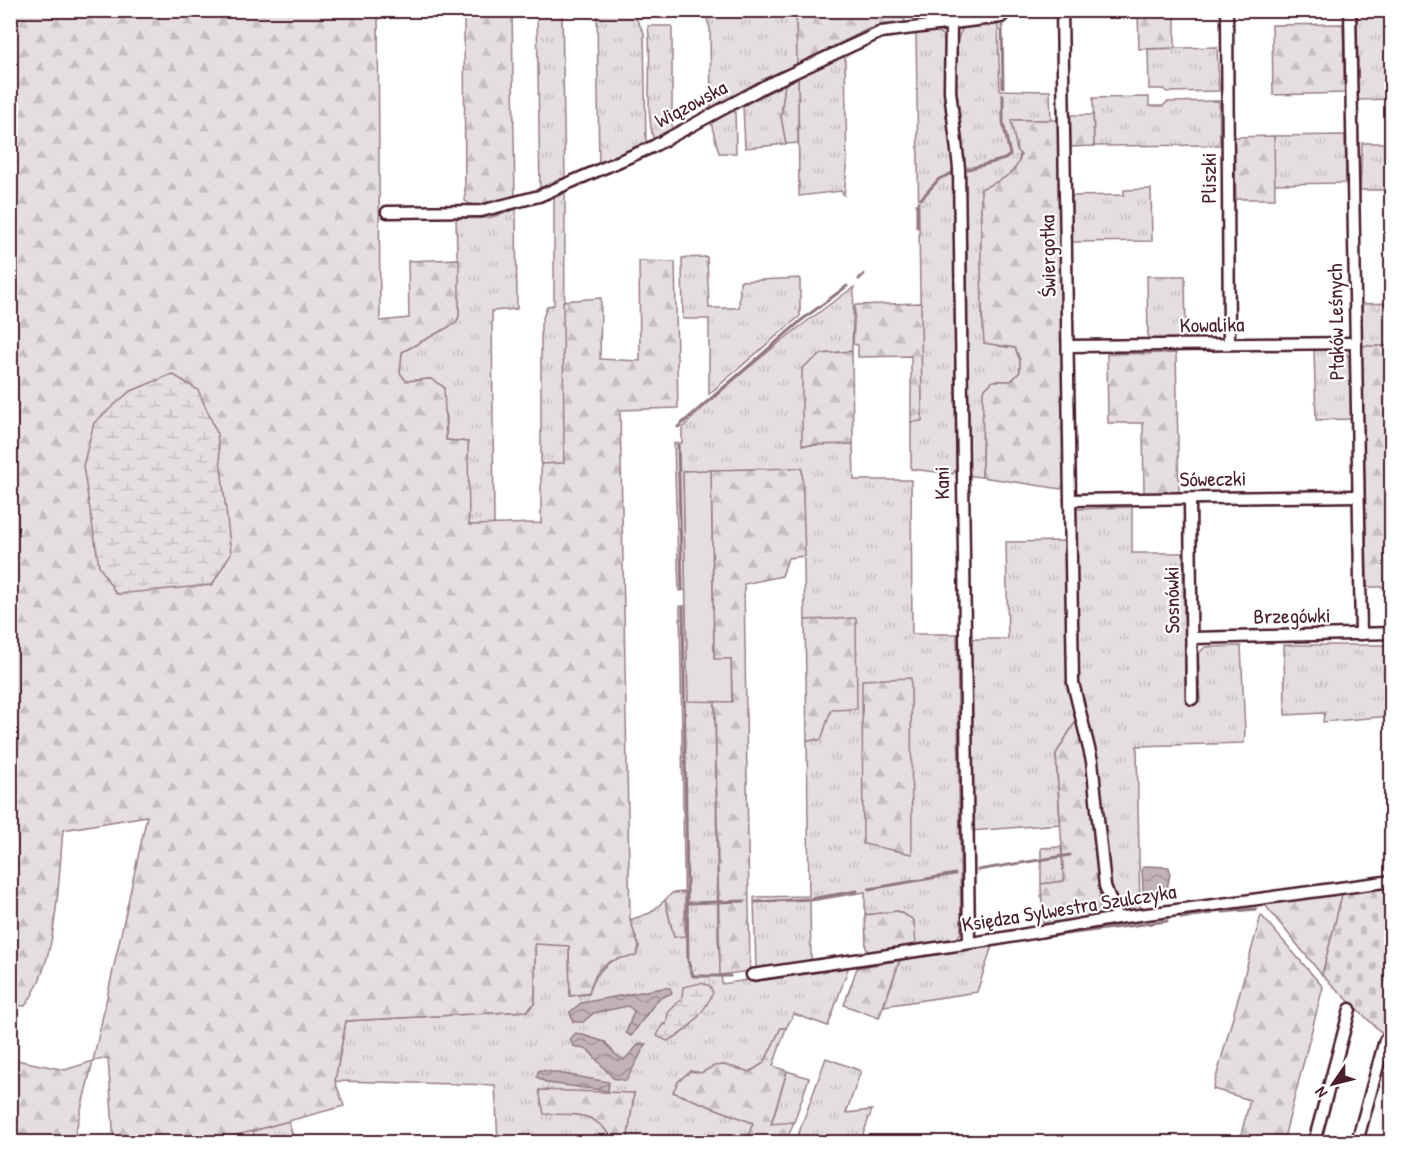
<svg xmlns="http://www.w3.org/2000/svg" width="1402" height="1153" font-family="'Patrick Hand',sans-serif">
<defs>
<pattern id="grass-tufts" width="24" height="20" patternUnits="userSpaceOnUse" patternTransform="scale(1.5)"><rect width="24" height="20" fill="#e5dee0"/><path d="M3 7l-1-3M5 7V3M7 7l1-3M15 17l-1-3M17 17v-4M19 17l1-3" fill="none" stroke="#c6bec0"/></pattern>
<pattern id="forest-firs" width="22" height="20" patternUnits="userSpaceOnUse" patternTransform="scale(1.5)"><rect width="22" height="20" fill="#e5dee0"/><path d="M5 1l3.5 6h-7zM16 11l3.5 6h-7z" fill="#c6bec0"/></pattern>
<pattern id="wetland-marsh" width="20" height="14" patternUnits="userSpaceOnUse" patternTransform="scale(1.5)"><rect width="20" height="14" fill="#e5dee0"/><path d="M1 5h8M5 5V1M11 12h8M15 12V8" fill="none" stroke="#c6bec0"/></pattern>
<pattern id="cemetery-stones" width="16" height="16" patternUnits="userSpaceOnUse" patternTransform="scale(1.5)"><rect width="16" height="16" fill="#e5dee0"/><path d="M2 7V4a2 2 0 0 1 4 0v3zM10 15v-3a2 2 0 0 1 4 0v3z" fill="#c6bec0"/></pattern>
<pattern id="water-waves" width="16" height="10" patternUnits="userSpaceOnUse" patternTransform="scale(1.5)"><rect width="16" height="10" fill="#c1b3b6"/><path d="M0 5q4-4 8 0t8 0" fill="none" stroke="#9f9194"/></pattern>
</defs>
<rect width="100%" height="100%" fill="#fff"/>
<filter id="ink" filterUnits="userSpaceOnUse"><feTurbulence type="fractalNoise" baseFrequency=".0167" numOctaves="2"/><feDisplacementMap in="SourceGraphic" scale="12" xChannelSelector="R" yChannelSelector="G"/><feConvolveMatrix kernelMatrix="1 2 1 2 8 2 1 2 1" color-interpolation-filters="sRGB"/></filter>
<g filter="url(#ink)">
<g fill="url(#grass-tufts)" stroke="#987e86" stroke-width="1.5">
<polygon points="512,11 562,11 565,181 540,190 537,11"/>
<polygon points="597,11 632,11 644,33 646,143 599,167"/>
<polygon points="704,11 796,11 797,65 711,112 710,28"/>
<polygon points="1357,11 1391,11 1391,99 1358,100"/>
<path d="M998,25L1000,90L1050,91L1051,120H1011C1024,163 1027,170 981,189L982,319L999,346L1015,348L1020,360V372L1011,381H993L983,391L982,477L972,476L968,472C967,355 970,238 960,121C958,98 949,46 963,28Z"/>
<path d="M648,26H672V132L654,141C644,107 653,62 648,26Z"/>
<polygon points="937,31 945,37 947,108 953,167 956,469 953,474 911,469 911,422 922,420 916,33"/>
<polygon points="1217,47 1219,91 1167,92 1163,89 1149,89 1148,49"/>
<polygon points="842,54 845,58 847,168 844,195 841,191 799,196 798,78"/>
<polygon points="785,84 781,116 786,144 745,148 743,106"/>
<polygon points="1149,97 1149,106 1163,106 1167,102 1219,101 1220,145 1094,146 1093,98"/>
<polygon points="735,110 736,153 719,153 711,123"/>
<polygon points="1345,135 1346,183 1274,184 1274,136"/>
<polygon points="1362,143 1391,143 1391,190 1360,190"/>
<polygon points="1151,189 1152,241 1072,242 1071,196 1124,195 1124,190"/>
<polygon points="565,193 564,463 541,464 541,324 547,306 554,305 554,198"/>
<polygon points="516,209 517,309 492,311 494,525 468,525 468,442 446,440 447,416 430,379 406,381 400,373 402,352 456,323 459,316 456,218 489,218"/>
<polygon points="707,257 709,308 739,308 740,281 800,278 800,316 709,394 709,319 683,319 682,258"/>
<polygon points="1147,276 1185,276 1186,338 1148,339"/>
<path d="M854,287L852,351L822,354L803,445L853,444L854,480H911L912,634H957L961,932L956,940L916,946L898,911L865,915V892L810,901L811,962L756,970L754,897L809,896L807,740H821L856,619L805,620L802,468L683,471L686,590L679,591L674,443H682V428C735,376 793,330 854,287Z"/>
<polygon points="1391,303 1391,587 1388,587 1388,346 1362,346 1362,304"/>
<polygon points="1342,349 1349,357 1351,419 1316,420 1314,350"/>
<path d="M1132,507V553H1183L1186,703L1200,702L1198,654L1205,647L1241,646L1245,732L1244,743L1137,746L1140,910C1114,911 1116,904 1108,882L1080,706L1074,509Z"/>
<path d="M1066,541C1067,594 1062,668 1077,719L1056,754L1060,824L971,831L969,639H1008L1006,542Z"/>
<path d="M680,606H686L688,700L715,701L718,937L722,984L844,965L848,969L828,1026L794,1014L786,1028H781L764,1063L750,1072L724,1065L715,1066L701,1073L690,1071L678,1082L673,1092L753,1123L746,1142H627L634,1093L570,1114C594,1116 603,1124 616,1142L572,1138L571,1142H498L495,1085L335,1081L346,1021L527,1011L535,1003V944L569,945L570,996L589,994C596,966 614,958 639,947L630,920L650,913L665,900L674,937L685,935Z"/>
<polygon points="1284,645 1391,645 1391,716 1323,722 1324,713 1285,715"/>
<polygon points="1061,847 1064,881 1041,884 1041,848"/>
<polygon points="992,946 977,992 884,1006 900,960"/>
<polygon points="826,1058 861,1071 846,1113 872,1110 860,1142 796,1141"/>
<polygon points="787,1071 809,1078 794,1122 771,1125"/>
<polygon points="288,1121 295,1142 255,1142 253,1131"/>
</g>
<g fill="url(#forest-firs)" stroke="#987e86" stroke-width="1.5">
<path d="M10,11H378L380,321L409,318L408,261L459,259V316L456,323L402,352L400,373L406,381L431,379L444,387L446,440L468,442L469,525L541,523V464L564,463L563,301L601,298L600,359L640,361L639,261L675,262L678,408L620,410L630,920L639,947L636,956C609,958 595,965 589,993L570,996L569,946L535,944V1003L527,1011L346,1021L335,1081L344,1106L211,1142H114L108,1058L93,1061L73,1142H11V1089L16,1060L65,1070L93,1061L147,816L63,830C58,883 58,962 25,1006L11,1005Z"/>
<path d="M464,11H512L515,200C500,203 479,211 465,201Z"/>
<polygon points="796,11 904,11 905,26 868,29 797,65"/>
<polygon points="1138,11 1175,11 1175,48 1139,49"/>
<polygon points="1343,24 1345,93 1273,95 1272,25"/>
<polygon points="798,78 798,143 786,144 781,116 785,84"/>
<polygon points="1070,115 1093,115 1094,146 1071,147"/>
<path d="M1011,120H1062L1066,485L1061,489L982,477L983,391L993,381H1011L1020,372V360L1015,348L984,343C980,292 981,240 981,189C998,182 1017,175 1021,155L1017,151Z"/>
<polygon points="1274,136 1275,199 1236,199 1234,137"/>
<polygon points="921,303 922,421 911,422 911,356 858,357 858,345 853,344 855,305"/>
<polygon points="1362,346 1389,346 1388,587 1367,587"/>
<polygon points="852,351 853,444 802,445 802,368 822,354"/>
<polygon points="1176,353 1179,492 1144,493 1143,423 1108,423 1107,354"/>
<polygon points="802,468 805,556 788,558 782,576 744,584 750,971 720,975 715,701 732,701 731,659 714,660 711,470"/>
<polygon points="856,618 857,709 831,710 821,740 807,740 805,620"/>
<polygon points="911,678 912,854 863,844 862,680"/>
<polygon points="1077,719 1092,793 1101,916 1043,926 1041,884 1064,881 1056,754"/>
<polygon points="1343,891 1322,975 1265,905 1265,901"/>
<polygon points="685,892 685,936 674,937 665,900 672,893"/>
<polygon points="898,911 914,920 916,946 869,954 866,948 865,915"/>
<polygon points="1261,915 1323,987 1283,1142 1239,1142 1250,1100 1213,1089"/>
<polygon points="900,960 879,1018 844,1005 857,968"/>
<polygon points="781,1028 786,1028 773,1066 787,1071 771,1124 794,1122 786,1142 746,1142 753,1123 673,1092 678,1082 690,1071 701,1073 714,1066 724,1065 750,1072 764,1063"/>
<path d="M539,1090L634,1093L627,1142H616C592,1110 582,1115 544,1114Z"/>
</g>
<g fill="url(#wetland-marsh)" stroke="#987e86" stroke-width="1.5">
<polygon points="172,374 198,390 217,433 231,553 212,585 116,594 99,566 83,466 94,423 129,392"/>
<path d="M701,983L710,986L713,993C704,1012 688,1033 667,1041L657,1036L663,1024L666,1025L668,1013L682,998L683,987Z"/>
</g>
<polygon fill="url(#cemetery-stones)" stroke="#987e86" stroke-width="1.5" points="1391,885 1392,1013 1385,1036 1322,975 1343,891"/>
<polygon fill="#e5dee0" stroke="#987e86" stroke-width="1.5" points="711,470 714,659 731,659 732,702 688,701 683,471"/>
<g fill="url(#water-waves)" stroke="#91787e" stroke-width="1.5">
<polygon points="1146,866 1169,867 1170,873 1166,896 1150,898 1146,895 1143,890 1142,868"/>
<polygon points="663,988 670,988 672,993 658,999 631,1036 626,1033 634,1011 628,1006 594,1013 583,1022 573,1022 570,1012 581,1003"/>
<polygon points="576,1033 605,1042 614,1053 624,1060 640,1043 646,1044 626,1081 613,1078 588,1050 573,1046 570,1039"/>
<polygon points="541,1070 609,1082 608,1091 547,1083 537,1077 538,1071"/>
</g>
<g fill="none" stroke-linecap="round" stroke-linejoin="round">
<g stroke="#91787e" stroke-width="3">
<polyline points="1002,26 1003,87"/>
<polyline points="968,169 1005,159 1010,155 1003,122 1003,95"/>
<polyline points="921,199 939,179 952,173"/>
<polyline points="917,227 917,204"/>
<polyline points="859,279 864,274"/>
<polyline points="678,427 803,319 847,286"/>
<polyline points="678,445 682,589"/>
<polyline points="683,608 688,961 693,976 730,976"/>
<polyline points="978,870 1070,855"/>
<polyline points="869,889 955,874"/>
<polyline points="756,902 810,899 857,891"/>
<polyline points="688,903 745,901"/>
<polyline points="1223,912 1256,909"/>
<polyline points="1181,918 1213,913"/>
<polyline points="1043,937 1167,921"/>
</g>
<defs>
<g id="minor">
<polyline points="1062,10 1073,683 1092,761 1105,886 1117,918"/>
<polyline points="1227,10 1229,344"/>
<polyline points="1350,10 1361,634"/>
<polyline points="951,23 950,91 959,168 969,943"/>
<polyline points="387,212 481,211 539,196 652,147 765,86 881,32 1001,17 1007,10"/>
<polyline points="1070,346 1355,343"/>
<polyline points="1190,499 1192,699"/>
<polyline points="1070,500 1358,496"/>
<polyline points="1193,638 1392,633"/>
<polyline points="752,975 998,939 1117,918 1392,881"/>
<polyline points="1314,1142 1350,1009"/>
<polyline points="1357,1142 1385,1040"/>
</g>
</defs>
<use href="#minor" stroke="#4a1f2b" stroke-width="15"/>
<use href="#minor" stroke="#fff" stroke-width="10"/>
</g>
</g>
<g text-anchor="middle" stroke-width="4.5" stroke-linejoin="round" paint-order="stroke">
<g font-size="21" fill="#4a1f2b" stroke="#fff">
<text transform="translate(691 104) rotate(-28)" y="7">Wiązowska</text>
<text transform="translate(1209 178) rotate(-90)" y="7">Pliszki</text>
<text transform="translate(1048 256) rotate(-91)" y="7">Świergotka</text>
<text transform="translate(1336 322) rotate(-91)" y="7">Ptaków Leśnych</text>
<text transform="translate(1212 325) rotate(-1)" y="7">Kowalika</text>
<text transform="translate(1213 479) rotate(-1)" y="7">Sóweczki</text>
<text transform="translate(942 483) rotate(-91)" y="7">Kani</text>
<text transform="translate(1172 600) rotate(-91)" y="7">Sosnówki</text>
<text transform="translate(1292 616) rotate(-1)" y="7">Brzegówki</text>
<text transform="translate(1069 908) rotate(-9)" y="7">Księdza Sylwestra Szulczyka</text>
</g>
</g>
<rect width="1402" height="1153" fill="none" stroke="#fff" stroke-width="36"/>
<rect x="18" y="18" width="1366" height="1117" fill="none" stroke="#4a1f2b" stroke-width="2" filter="url(#ink)"/>
<g transform="translate(1333 1084) rotate(235)" stroke="#ffffff" stroke-width="4.5" paint-order="stroke">
<path d="M0-4.5L10 22L0 15L-10 22Z" fill="#4a1f2b"/>
<text y="-9" font-size="16" font-weight="bold" text-anchor="middle" fill="#4a1f2b">N</text>
</g>
</svg>
